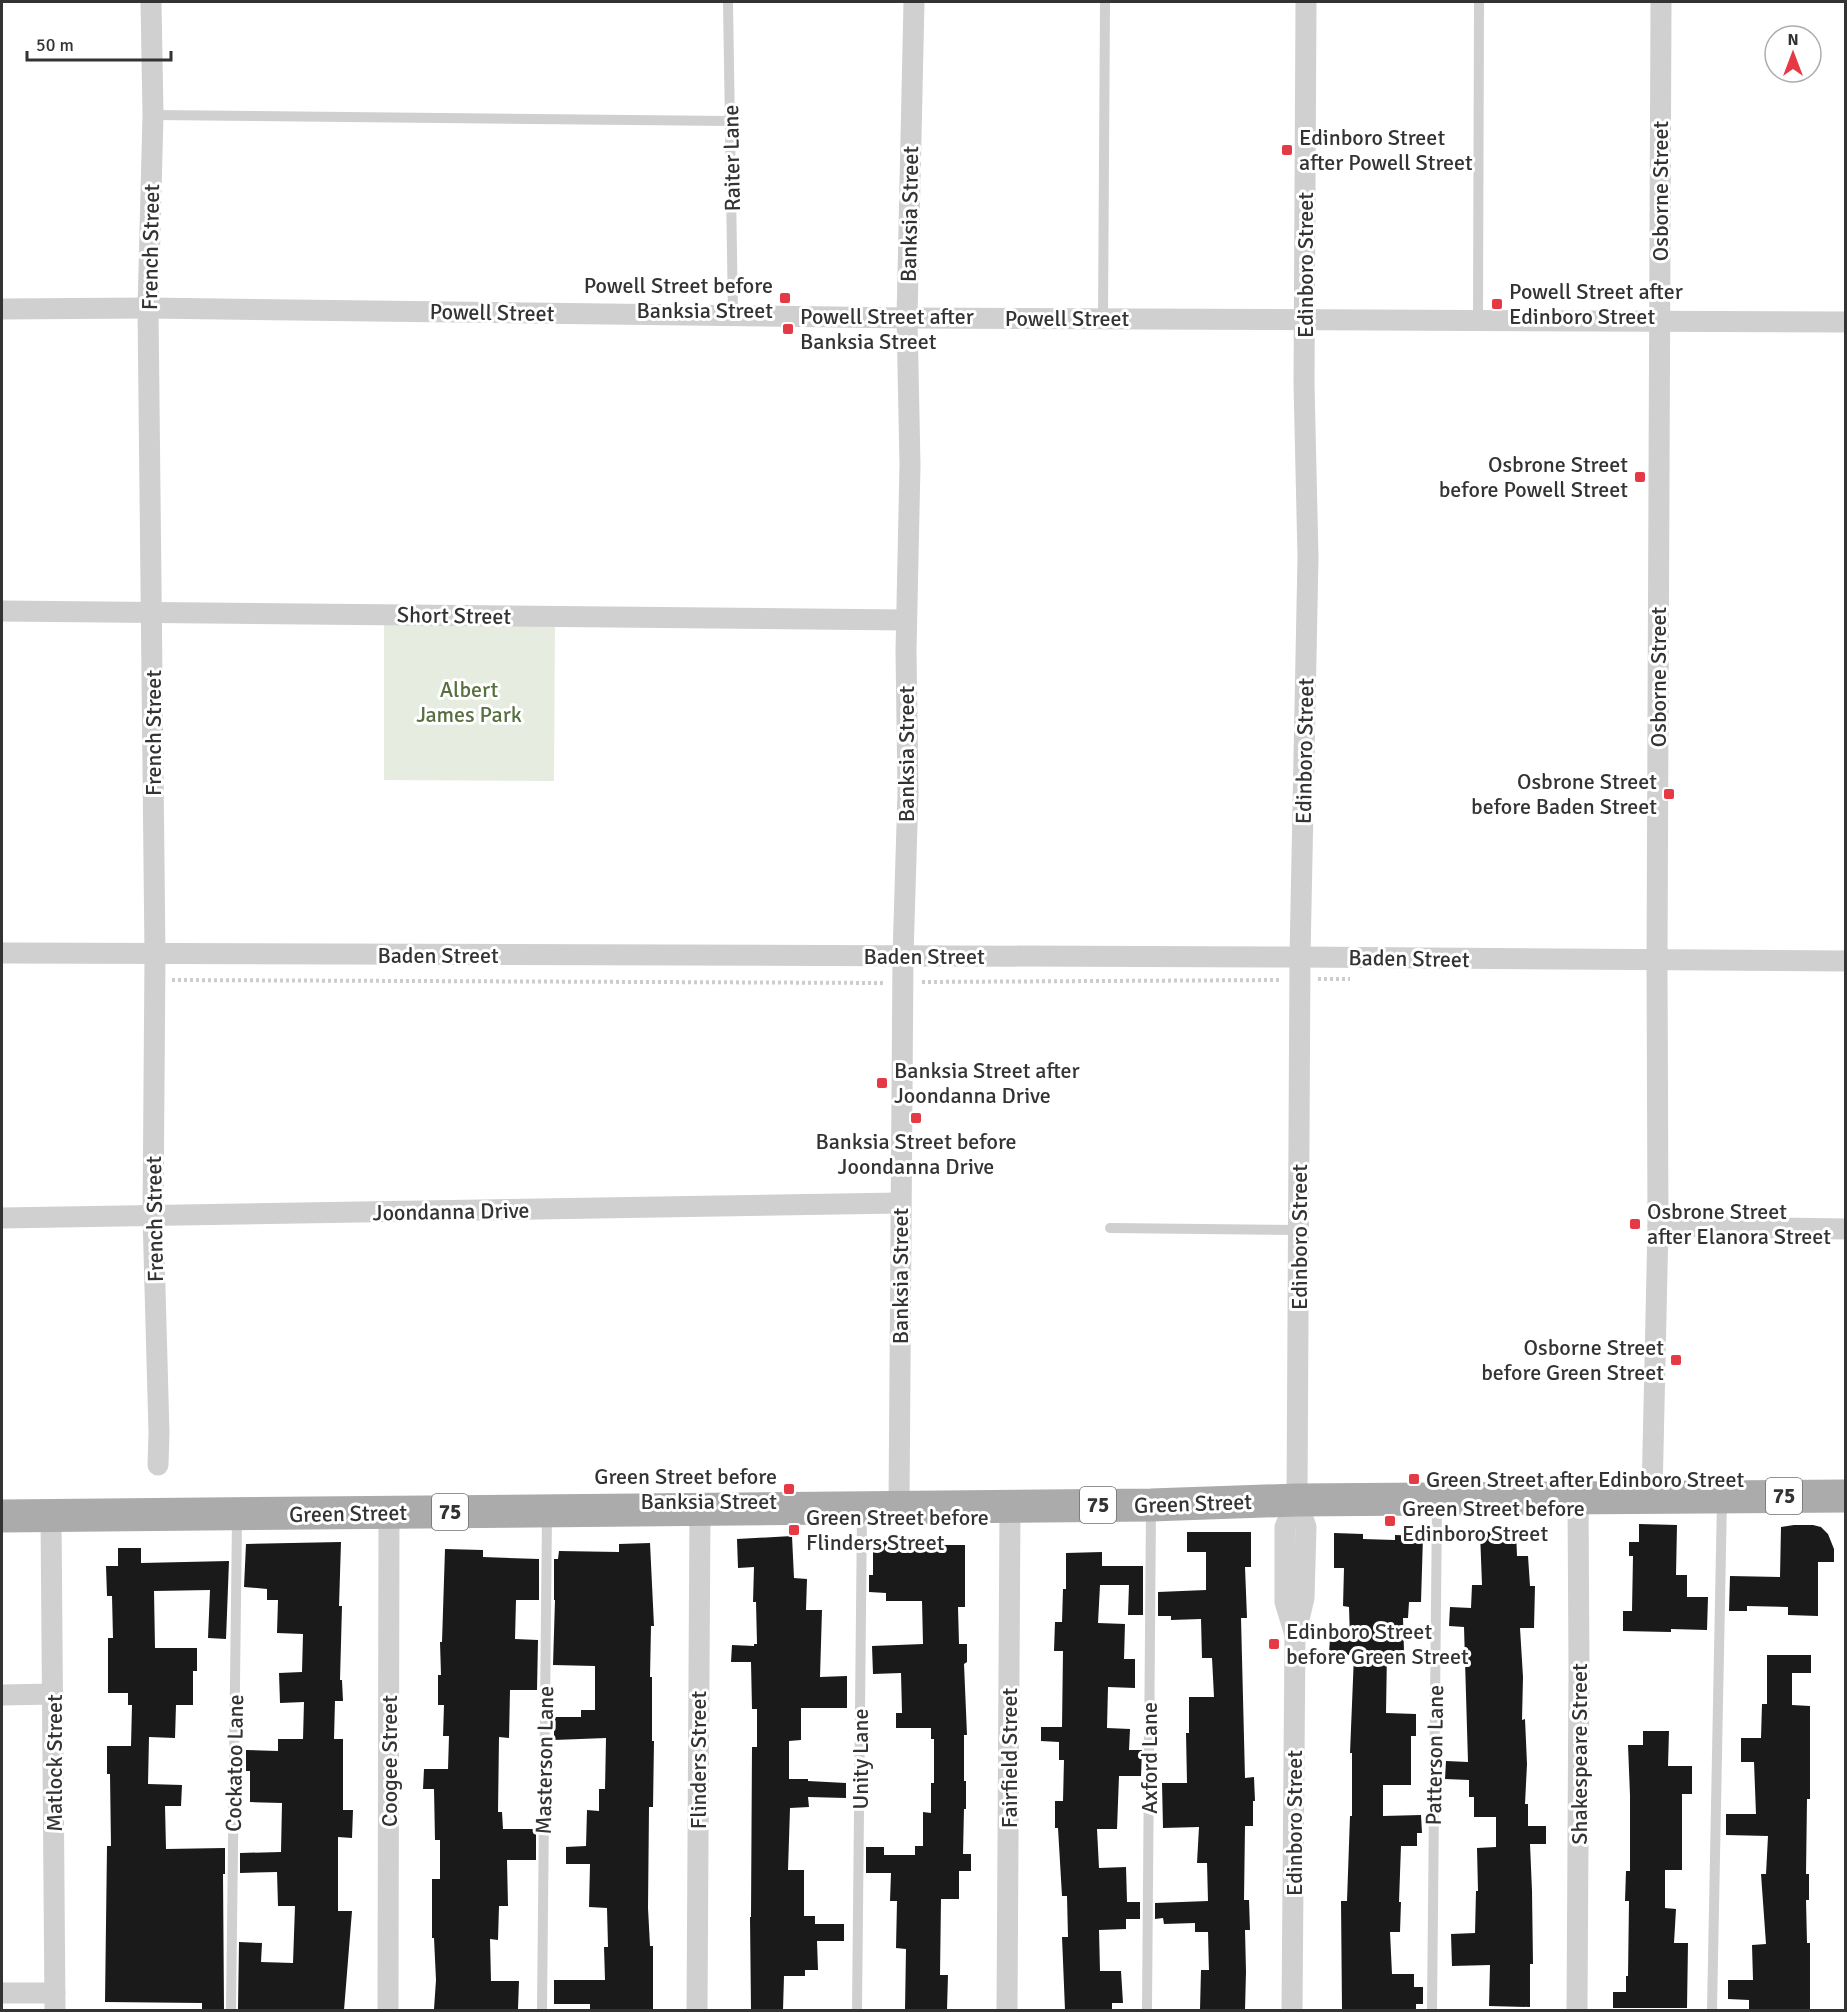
<svg xmlns="http://www.w3.org/2000/svg" width="1847" height="2012" font-family="Signika,sans-serif">
<rect width="100%" height="100%" fill="#fff"/>
<polygon fill="#e6ecdf" points="384,623 555,624 554,781 384,780"/>
<g fill="#1a1a1a">
<polygon points="1639,1524 1677,1525 1676,1575 1687,1575 1687,1597 1708,1597 1707,1630 1671,1629 1671,1632 1623,1631 1623,1611 1632,1611 1633,1556 1629,1556 1629,1542 1639,1542"/>
<polygon points="1794,1525 1813,1525 1821,1527 1828,1534 1834,1549 1834,1562 1818,1562 1818,1616 1788,1615 1788,1607 1747,1606 1747,1611 1729,1611 1730,1576 1780,1577 1781,1527"/>
<polygon points="1516,1531 1517,1556 1528,1556 1530,1586 1535,1586 1534,1628 1520,1628 1523,1677 1522,1720 1525,1719 1527,1764 1525,1804 1528,1804 1528,1826 1546,1826 1546,1844 1530,1844 1532,1891 1533,1964 1530,1964 1530,2007 1489,2006 1490,1965 1452,1966 1451,1934 1475,1933 1476,1891 1478,1891 1477,1848 1496,1847 1496,1817 1474,1817 1474,1797 1469,1797 1469,1780 1445,1779 1446,1761 1468,1762 1464,1627 1449,1626 1450,1607 1471,1608 1472,1585 1482,1585 1480,1532"/>
<polygon points="1187,1532 1251,1532 1251,1567 1245,1567 1247,1618 1241,1618 1245,1778 1254,1777 1255,1801 1253,1801 1253,1826 1245,1826 1244,1900 1249,1900 1250,1930 1245,1930 1246,1972 1245,2010 1200,2010 1201,1970 1209,1970 1208,1932 1195,1932 1195,1923 1164,1924 1163,1918 1155,1919 1155,1903 1208,1901 1207,1863 1197,1863 1199,1827 1163,1828 1162,1783 1187,1783 1186,1733 1189,1733 1189,1697 1214,1697 1212,1658 1202,1658 1201,1619 1171,1620 1171,1616 1158,1616 1158,1592 1206,1590 1206,1552 1187,1552"/>
<polygon points="1334,1533 1363,1534 1363,1539 1395,1540 1395,1535 1423,1536 1421,1602 1409,1602 1408,1618 1403,1618 1404,1651 1387,1651 1386,1713 1416,1714 1416,1736 1411,1736 1411,1785 1383,1785 1383,1816 1421,1815 1422,1833 1417,1833 1417,1846 1401,1846 1399,1902 1401,1902 1400,1932 1390,1932 1392,1974 1414,1974 1414,1987 1423,1987 1423,2004 1416,2004 1416,2010 1342,2010 1341,1901 1347,1901 1350,1816 1352,1816 1352,1753 1350,1753 1354,1655 1329,1654 1330,1638 1350,1639 1349,1607 1343,1606 1344,1568 1334,1568"/>
<polygon points="792,1536 794,1578 807,1579 806,1610 822,1610 820,1677 847,1676 847,1708 801,1708 801,1740 789,1741 789,1779 808,1779 808,1781 846,1783 846,1798 808,1797 809,1807 790,1808 788,1870 804,1870 804,1916 815,1916 815,1924 844,1924 844,1941 817,1941 818,1970 805,1970 805,1976 784,1976 783,2010 751,2010 750,1917 751,1917 752,1747 757,1747 757,1709 752,1709 751,1662 731,1662 732,1645 754,1646 754,1644 757,1644 756,1602 753,1602 754,1567 738,1568 737,1539"/>
<polygon points="873,1541 915,1541 915,1545 965,1545 965,1607 958,1607 959,1644 967,1644 967,1662 964,1664 967,1735 964,1735 964,1781 966,1781 966,1809 964,1809 963,1854 971,1854 971,1871 959,1871 959,1899 941,1899 940,1975 948,1975 947,2010 905,2010 906,1949 896,1948 897,1901 890,1901 891,1873 866,1873 866,1847 884,1847 884,1855 915,1855 915,1846 923,1846 923,1812 931,1813 931,1783 934,1783 934,1739 931,1739 931,1728 896,1728 896,1713 902,1713 901,1673 873,1674 872,1646 923,1644 922,1601 886,1601 886,1593 869,1592 869,1575 873,1575"/>
<polygon points="341,1542 339,1606 342,1606 340,1680 342,1680 343,1701 335,1701 334,1739 343,1739 343,1810 353,1810 352,1838 338,1837 338,1911 352,1911 344,2010 238,2010 239,1942 262,1943 261,1962 293,1963 295,1906 278,1906 277,1872 240,1873 240,1853 281,1852 282,1803 250,1802 250,1771 246,1771 246,1750 278,1751 278,1739 303,1739 304,1702 280,1703 279,1673 302,1672 303,1634 277,1633 278,1600 267,1600 267,1589 244,1587 246,1544"/>
<polygon points="650,1543 654,1626 651,1626 650,1677 652,1677 652,1741 654,1741 653,1807 649,1807 648,1908 650,1946 653,1946 653,2010 590,2010 590,2004 554,2004 554,1980 605,1980 604,1947 608,1947 607,1908 589,1907 590,1864 566,1864 566,1847 586,1846 587,1810 599,1811 599,1789 605,1789 606,1738 554,1740 554,1717 581,1717 581,1710 595,1710 595,1666 553,1665 555,1600 554,1600 554,1559 558,1559 559,1551 619,1552 619,1544"/>
<polygon points="118,1548 141,1548 141,1563 229,1561 226,1639 208,1638 210,1590 154,1591 155,1648 197,1648 197,1671 193,1671 193,1705 176,1705 175,1738 149,1737 148,1784 182,1785 181,1806 165,1806 166,1849 225,1848 225,1874 223,1874 224,2010 202,2010 202,2003 105,2002 107,1846 111,1846 110,1774 107,1774 107,1746 131,1746 132,1705 128,1705 128,1693 108,1693 108,1638 113,1638 112,1596 107,1596 106,1566 118,1566"/>
<polygon points="445,1549 483,1550 483,1557 539,1559 539,1600 516,1600 515,1639 538,1640 537,1690 510,1690 509,1738 499,1737 498,1812 502,1812 503,1829 536,1829 536,1860 507,1860 508,1906 499,1906 498,1940 490,1939 491,1981 519,1981 518,2009 434,2009 436,1980 434,1938 432,1938 432,1879 440,1879 440,1840 435,1840 434,1789 423,1789 424,1769 448,1769 449,1736 443,1736 444,1705 438,1705 438,1675 441,1675 440,1642 442,1642"/>
<polygon points="1102,1552 1102,1566 1143,1566 1143,1615 1128,1615 1129,1585 1100,1585 1098,1623 1125,1624 1124,1659 1135,1659 1135,1688 1108,1687 1107,1728 1130,1729 1129,1750 1142,1750 1141,1776 1119,1776 1117,1829 1097,1829 1099,1868 1126,1867 1127,1902 1140,1902 1140,1919 1126,1919 1126,1929 1099,1930 1100,1971 1121,1971 1123,2003 1112,2003 1112,2010 1065,2010 1062,1937 1068,1937 1067,1896 1062,1896 1058,1828 1055,1828 1055,1801 1063,1801 1064,1760 1059,1760 1059,1742 1041,1741 1041,1727 1062,1727 1063,1651 1054,1651 1055,1622 1062,1622 1063,1589 1066,1589 1066,1553"/>
<polygon points="1767,1655 1811,1655 1811,1673 1792,1673 1792,1705 1810,1706 1810,1799 1807,1799 1806,1874 1809,1874 1809,1900 1806,1900 1807,1943 1810,1943 1810,2010 1749,2009 1749,2000 1728,1999 1728,1980 1753,1980 1752,1945 1766,1944 1761,1874 1766,1874 1768,1836 1726,1835 1726,1814 1756,1814 1754,1762 1741,1762 1741,1738 1761,1738 1762,1704 1767,1704"/>
<polygon points="1643,1731 1669,1731 1668,1766 1692,1766 1692,1794 1682,1794 1682,1870 1665,1870 1665,1908 1676,1909 1674,1943 1688,1943 1687,2008 1613,2008 1613,1992 1626,1992 1626,1976 1628,1976 1629,1901 1625,1901 1626,1871 1630,1871 1630,1795 1628,1745 1643,1745"/>
</g>
<g fill="none" stroke-linecap="round" stroke-linejoin="round">
<g stroke="#cdcdcd" stroke-width="4" stroke-dasharray="3 3" stroke-linecap="butt">
<polyline points="1318,979 1350,979"/>
<polyline points="172,980 885,983"/>
<polyline points="922,982 1281,980"/>
</g>
<g stroke="#d0d0d0" stroke-width="10">
<polyline points="728,2 733,315"/>
<polyline points="153,115 730,121"/>
<polyline points="1103,318 1105,2"/>
<polyline points="1478,320 1479,2"/>
<polyline points="1110,1228 1299,1230"/>
<polyline points="231,2010 237,1518"/>
<polyline points="542,2010 547,1513"/>
<polyline points="857,2010 862,1511"/>
<polyline points="1147,2010 1151,1507"/>
<polyline points="1432,2010 1437,1503"/>
<polyline points="1712,2010 1722,1499"/>
</g>
<g stroke="#d0d0d0" stroke-width="21">
<polyline points="151,2 153,115 148,308 155,955 153,1216 159,1433 158,1465"/>
<polyline points="2,309 148,308 907,318 1846,322"/>
<polyline points="2,611 906,620"/>
<polyline points="2,953 1300,957 1846,961"/>
<polyline points="2,1218 900,1203"/>
<polyline points="1658,1226 1846,1229"/>
<polyline points="1652,1496 1658,1226 1657,961 1661,2"/>
<polyline points="899,1507 903,956 908,792 906,651 910,465 907,318 914,2"/>
<polyline points="51,1516 55,2010"/>
<polyline points="1295,1635 1285,1602 1285,1527 1297,1500"/>
<polyline points="2,1695 53,1694"/>
<polyline points="2,1993 55,1993"/>
<polyline points="388,2010 389,1512"/>
<polyline points="697,2010 700,1509"/>
<polyline points="1007,2010 1010,1506"/>
<polyline points="1292,2010 1295,1636 1304,1598 1306,1527 1297,1500 1300,957 1308,557 1304,384 1306,2"/>
<polyline points="1577,2010 1579,1670 1578,1497"/>
</g>
<polyline stroke="#ababab" stroke-width="33" points="2,1516 1151,1505 1297,1500 1846,1496"/>
</g>
<g fill="#e63946" stroke="#fff" stroke-width="2">
<rect x="1281" y="144" width="12" height="12" rx="3"/>
<rect x="779" y="292" width="12" height="12" rx="3"/>
<rect x="1491" y="298" width="12" height="12" rx="3"/>
<rect x="782" y="323" width="12" height="12" rx="3"/>
<rect x="1634" y="471" width="12" height="12" rx="3"/>
<rect x="1663" y="788" width="12" height="12" rx="3"/>
<rect x="876" y="1077" width="12" height="12" rx="3"/>
<rect x="910" y="1112" width="12" height="12" rx="3"/>
<rect x="1629" y="1218" width="12" height="12" rx="3"/>
<rect x="1670" y="1354" width="12" height="12" rx="3"/>
<rect x="1408" y="1473" width="12" height="12" rx="3"/>
<rect x="783" y="1483" width="12" height="12" rx="3"/>
<rect x="1384" y="1515" width="12" height="12" rx="3"/>
<rect x="788" y="1524" width="12" height="12" rx="3"/>
<rect x="1268" y="1638" width="12" height="12" rx="3"/>
</g>
<g text-anchor="middle" stroke-width="6" stroke-linejoin="round" paint-order="stroke">
<g fill="#fff" stroke="#707070" stroke-width="1.5">
<rect x="1766" y="1478" width="36" height="36" rx="4.5"/>
<rect x="1080" y="1487" width="36" height="36" rx="4.5"/>
<rect x="432" y="1494" width="36" height="36" rx="4.5"/>
</g>
<g font-size="21" font-weight="bold" fill="#333">
<text x="1784" y="1503">75</text>
<text x="1098" y="1512">75</text>
<text x="450" y="1519">75</text>
</g>
<g font-size="22" fill="#333" stroke="#fff" text-anchor="start">
<text x="1299" y="145">Edinboro Street<tspan x="1299" dy="25">after Powell Street</tspan></text>
<text x="773" y="293" text-anchor="end">Powell Street before<tspan x="773" dy="25">Banksia Street</tspan></text>
<text x="1509" y="299">Powell Street after<tspan x="1509" dy="25">Edinboro Street</tspan></text>
<text x="800" y="324">Powell Street after<tspan x="800" dy="25">Banksia Street</tspan></text>
<text x="1628" y="472" text-anchor="end">Osbrone Street<tspan x="1628" dy="25">before Powell Street</tspan></text>
<text x="1657" y="789" text-anchor="end">Osbrone Street<tspan x="1657" dy="25">before Baden Street</tspan></text>
<text x="894" y="1078">Banksia Street after<tspan x="894" dy="25">Joondanna Drive</tspan></text>
<text x="916" y="1149" text-anchor="middle">Banksia Street before<tspan x="916" dy="25">Joondanna Drive</tspan></text>
<text x="1647" y="1219">Osbrone Street<tspan x="1647" dy="25">after Elanora Street</tspan></text>
<text x="1664" y="1355" text-anchor="end">Osborne Street<tspan x="1664" dy="25">before Green Street</tspan></text>
<text x="777" y="1484" text-anchor="end">Green Street before<tspan x="777" dy="25">Banksia Street</tspan></text>
<text x="1426" y="1487">Green Street after Edinboro Street</text>
<text x="1402" y="1516">Green Street before<tspan x="1402" dy="25">Edinboro Street</tspan></text>
<text x="806" y="1525">Green Street before<tspan x="806" dy="25">Flinders Street</tspan></text>
<text x="1286" y="1639">Edinboro Street<tspan x="1286" dy="25">before Green Street</tspan></text>
</g>
<g font-size="22" fill="#333" stroke="#fff">
<text transform="translate(731 158) rotate(-91)" y="8">Raiter Lane</text>
<text transform="translate(1660 191) rotate(-90)" y="8">Osborne Street</text>
<text transform="translate(909 214) rotate(-89)" y="8">Banksia Street</text>
<text transform="translate(150 247) rotate(-89)" y="8">French Street</text>
<text transform="translate(1305 265) rotate(-90)" y="8">Edinboro Street</text>
<text transform="translate(492 312) rotate(1)" y="8">Powell Street</text>
<text x="1067" y="326">Powell Street</text>
<text transform="translate(454 615) rotate(1)" y="8">Short Street</text>
<text transform="translate(1658 677) rotate(-90)" y="8">Osborne Street</text>
<text transform="translate(153 733) rotate(-90)" y="8">French Street</text>
<text transform="translate(1304 751) rotate(-89)" y="8">Edinboro Street</text>
<text transform="translate(906 754) rotate(-90)" y="8">Banksia Street</text>
<text x="438" y="963">Baden Street</text>
<text x="924" y="964">Baden Street</text>
<text transform="translate(1409 958) rotate(1)" y="8">Baden Street</text>
<text transform="translate(451 1211) rotate(-1)" y="8">Joondanna Drive</text>
<text transform="translate(154 1219) rotate(-91)" y="8">French Street</text>
<text transform="translate(1299 1237) rotate(-90)" y="8">Edinboro Street</text>
<text transform="translate(900 1276) rotate(-90)" y="8">Banksia Street</text>
<text transform="translate(1193 1503) rotate(-2)" y="8">Green Street</text>
<text transform="translate(348 1513) rotate(-1)" y="8">Green Street</text>
<text transform="translate(1579 1754) rotate(-90)" y="8">Shakespeare Street</text>
<text transform="translate(1434 1755) rotate(-89)" y="8">Patterson Lane</text>
<text transform="translate(1009 1758) rotate(-90)" y="8">Fairfield Street</text>
<text transform="translate(1149 1758) rotate(-90)" y="8">Axford Lane</text>
<text transform="translate(860 1759) rotate(-90)" y="8">Unity Lane</text>
<text transform="translate(544 1760) rotate(-89)" y="8">Masterson Lane</text>
<text transform="translate(698 1760) rotate(-90)" y="8">Flinders Street</text>
<text transform="translate(389 1761) rotate(-90)" y="8">Coogee Street</text>
<text transform="translate(54 1763) rotate(-90)" y="8">Matlock Street</text>
<text transform="translate(234 1763) rotate(-89)" y="8">Cockatoo Lane</text>
<text transform="translate(1294 1823) rotate(-90)" y="8">Edinboro Street</text>
</g>
<g font-size="22" fill="#56703f" stroke="#fff">
<text x="469" y="697">Albert<tspan x="469" dy="25">James Park</tspan></text>
</g>
</g>
<rect width="1847" height="2012" fill="none" stroke="#333333" stroke-width="6"/>
<g transform="translate(1793 54)"><circle r="28" fill="#ffffff" stroke="#adadad" stroke-width="1.5"/>
<path d="M0-4.5L10 22L0 15L-10 22Z" fill="#e63946"/>
<text y="-9" font-size="16" font-weight="bold" text-anchor="middle" fill="#333333">N</text>
</g>
<path d="M27 51v9h144v-9" fill="none" stroke="#333333" stroke-width="3"/>
<text x="36" y="51" font-size="18" fill="#333333" stroke="#ffffff" stroke-width="4.5" paint-order="stroke">50 m</text>
</svg>
